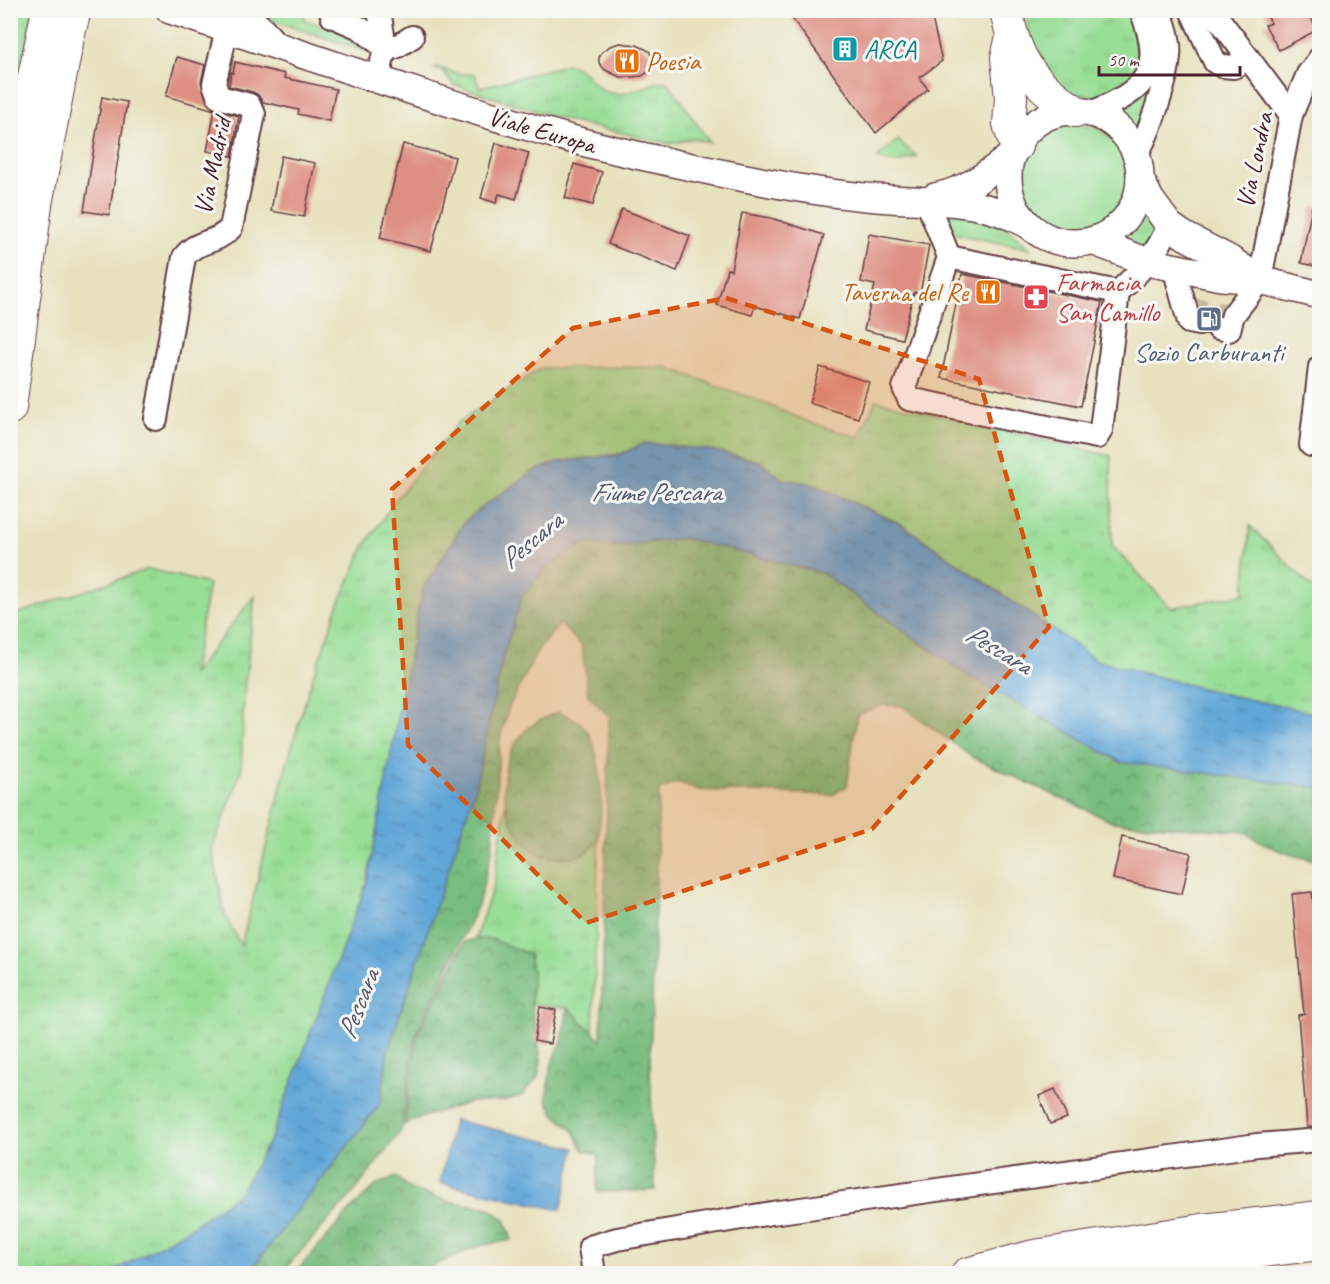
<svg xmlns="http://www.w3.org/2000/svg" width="1330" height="1284" font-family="Caveat,sans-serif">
<defs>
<pattern id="grass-tufts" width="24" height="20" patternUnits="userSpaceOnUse" patternTransform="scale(1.5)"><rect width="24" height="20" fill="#99de97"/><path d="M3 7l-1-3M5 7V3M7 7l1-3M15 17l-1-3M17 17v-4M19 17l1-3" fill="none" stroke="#85be82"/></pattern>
<pattern id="forest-crowns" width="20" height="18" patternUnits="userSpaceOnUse" patternTransform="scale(1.5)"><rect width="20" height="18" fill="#7abd80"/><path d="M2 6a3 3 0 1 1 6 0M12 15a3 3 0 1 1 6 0" fill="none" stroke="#669969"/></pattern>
<pattern id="water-ripples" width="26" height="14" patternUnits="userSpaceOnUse" patternTransform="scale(1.5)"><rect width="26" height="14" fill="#61a6d7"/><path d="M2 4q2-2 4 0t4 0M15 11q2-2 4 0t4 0" fill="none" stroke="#5287af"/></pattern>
</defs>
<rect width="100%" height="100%" fill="#f6f6f2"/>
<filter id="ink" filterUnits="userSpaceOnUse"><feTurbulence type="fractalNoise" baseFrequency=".0167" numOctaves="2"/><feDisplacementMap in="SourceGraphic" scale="12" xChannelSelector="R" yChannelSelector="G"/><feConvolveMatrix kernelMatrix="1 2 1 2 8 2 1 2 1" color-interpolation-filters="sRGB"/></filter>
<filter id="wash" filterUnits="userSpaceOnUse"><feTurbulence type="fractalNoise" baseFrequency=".008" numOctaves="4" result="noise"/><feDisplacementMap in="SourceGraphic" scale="24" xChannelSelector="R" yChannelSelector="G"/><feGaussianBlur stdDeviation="1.35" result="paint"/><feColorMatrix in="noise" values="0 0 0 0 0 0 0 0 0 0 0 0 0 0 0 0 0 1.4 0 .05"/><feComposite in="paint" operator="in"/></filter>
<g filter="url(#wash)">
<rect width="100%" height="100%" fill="#e8e1be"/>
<g fill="url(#grass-tufts)" stroke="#727e61" stroke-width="1.5">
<polygon points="11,11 33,11 11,111"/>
<polygon points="1025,11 1130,11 1148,54 1132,85 1104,96 1093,97 1067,92 1036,65"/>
<path d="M568,64C586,67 591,88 610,93C632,98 655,77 669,83L710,143L693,138L671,144L572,122L454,85L444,72L434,69L436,67L458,74H475L479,88Z"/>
<polygon points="1159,66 1138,131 1114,110"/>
<path d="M898,140C904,147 911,150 917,157L896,163L880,160L878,157Z"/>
<polygon points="964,211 1006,228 1031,249 952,233 943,213"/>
<polygon points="1147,211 1158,225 1150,251 1118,243 1135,229"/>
<polygon points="666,367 754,399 811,423 859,437 876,400 1111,456 1112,546 1171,608 1244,594 1250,526 1319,594 1319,714 1224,694 1098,661 901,524 812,484 782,479 759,461 735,455 645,443 621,454 558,462 534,471 485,505 465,521 425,585 418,609 367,882 272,1136 240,1193 187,1230 111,1273 11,1274 10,632 13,615 149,569 209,584 192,675 255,595 244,693 241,771 212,849 225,915 241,946 286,767 309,688 338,606 365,545 397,498 459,422 541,368"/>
<polygon points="505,807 523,841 592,848 599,831 593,1033 568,1008 531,1004 532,970 475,939 494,884"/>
</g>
<g fill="url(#forest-crowns)" stroke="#626e56" stroke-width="1.5">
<path d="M684,538L822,573L967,675L1121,762L1319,788V861C1292,857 1268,848 1245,832L1113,822L972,757L902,706L883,705L857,715L847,786L832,795L699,790L678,782L659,790L650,1067L655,1190L597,1192L598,1155L583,1150L574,1131L555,1115L547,1100L550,1069L562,1041L568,1008L601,1040L609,717L588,695L582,646L560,624L539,648L509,707L500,738L492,849L478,905L415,1036L401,1131L355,1191L281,1273L243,1274L257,1262L380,1104L388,1050L475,789L503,656L522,595L545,568L585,543L620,546Z"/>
<path d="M558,712C568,716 578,719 585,728C602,747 607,825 593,847C589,852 580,856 573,857C546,860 530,855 516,830C503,808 500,780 509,756C519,732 534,721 558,712Z"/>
<polygon points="475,939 491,939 529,954 532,970 531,1004 541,1060 538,1077 521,1096 503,1101 471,1102 416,1119 404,1125 417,1036 464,942"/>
<polygon points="396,1177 410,1189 452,1202 489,1208 505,1220 512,1240 478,1246 423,1270 424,1273 295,1273 355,1205 378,1184"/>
</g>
<g fill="#99de97" stroke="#727e61" stroke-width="1.5">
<polygon points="258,11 303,11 305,20 362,39 376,47 372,53 271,20"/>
<circle cx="1074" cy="177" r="53"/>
</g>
<g fill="url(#water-ripples)" stroke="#566281" stroke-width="1.5">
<polygon points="645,443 711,450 759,461 782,479 812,484 901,524 1098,661 1224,694 1319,714 1319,788 1121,762 967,675 822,573 684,538 620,546 585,543 545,568 522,596 503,656 475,789 388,1050 380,1104 257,1262 243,1273 111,1273 187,1230 240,1193 272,1136 367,882 418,609 425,585 465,521 485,505 534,471 558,462 621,454"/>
<polygon points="454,1120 575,1148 561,1210 440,1183"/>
</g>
<g id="blocks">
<g fill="#de8f84">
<polygon points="786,10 930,10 942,61 919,78 928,89 876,133"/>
<polygon points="1264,10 1307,10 1317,30 1279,50 1265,25 1271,23"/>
<polygon points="620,43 637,45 649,51 655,62 651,70 642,76 631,77 620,77 605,70 599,63 599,58 601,53 610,46"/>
<polygon points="177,57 205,65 201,82 207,102 215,110 239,116 232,156 207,151 215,110 166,96"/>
<polygon points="235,62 285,74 284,78 336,89 329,121 298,114 299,110 263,102 258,95 253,92 229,86 231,72 233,73"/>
<polygon points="102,97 127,102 109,215 84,211"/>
<polygon points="496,143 529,153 516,199 499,194 496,203 481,198"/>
<polygon points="403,144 455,157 431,251 380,238"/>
<polygon points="281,156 315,163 304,217 271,211"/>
<polygon points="574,164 602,172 593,205 565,198"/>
<polygon points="1312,206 1320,207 1320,267 1301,263"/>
<polygon points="622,209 690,236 677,271 608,244"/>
<polygon points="742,213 771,218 824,235 800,319 755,306 752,315 717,305 727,269 731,270"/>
<polygon points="869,234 929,245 920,294 914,292 902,339 864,330 875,285 861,282"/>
<polygon points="962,274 1102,302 1081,406 941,378"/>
<polygon points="820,367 869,382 858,418 809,403"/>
<polygon points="1122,837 1191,853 1182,894 1113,879"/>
<polygon points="1312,892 1320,961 1320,1127 1307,1127 1298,1015 1304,1014 1292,894"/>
<polygon points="540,1007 556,1010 550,1044 534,1041"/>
<polygon points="1055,1089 1067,1118 1050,1124 1039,1096"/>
</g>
</g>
</g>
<g filter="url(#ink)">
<use href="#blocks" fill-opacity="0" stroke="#623c41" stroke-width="1.5"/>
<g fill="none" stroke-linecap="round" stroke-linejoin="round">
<polyline stroke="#c8baa1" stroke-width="22" stroke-dasharray="22 11" stroke-linecap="butt" points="1184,308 1233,315"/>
<defs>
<g id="minor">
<polyline points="242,10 263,28 279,47"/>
<polyline points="331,10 332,16 360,28 385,48 396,47 412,37"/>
<polyline points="1191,10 1215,62 1222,66 1234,67 1247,57"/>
<polyline points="1212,10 1291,115"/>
<polyline points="378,80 385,48 379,10"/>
<path d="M1091,113C1148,89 1165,71 1141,10"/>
<path d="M1136,154C1148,139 1168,77 1169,56C1171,41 1165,24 1159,10"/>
<path d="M926,199L949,257L904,388L909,399L1097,437L1101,430L1118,292C1141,271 1157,254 1169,225"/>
<polyline points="949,257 1118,292"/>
<polyline points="1174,267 1189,322 1199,324"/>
<polyline points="1218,328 1229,330 1233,315 1260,280 1291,115 1308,74 1320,58"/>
<path d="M156,419L184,257C197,239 215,245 231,228L254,114L249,105L219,97L214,84L227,29"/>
<polyline points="1311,445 1320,367"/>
<polyline points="594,1274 590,1247 617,1239 772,1213 1257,1145 1320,1140"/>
</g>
<g id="major">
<path d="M170,10C303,54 435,101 571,139C622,153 674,163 725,174C775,184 826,194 877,198C932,203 975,196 1027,224"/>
<circle cx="1074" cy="177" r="66"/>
<polyline points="1140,179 1150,199 1169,225 1185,236 1229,259 1259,279"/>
<path d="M935,197C966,191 988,174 1012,155"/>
<polyline points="1092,241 1148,262 1221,277 1260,280 1320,295"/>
</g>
<g id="highway">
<path d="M1006,10C1016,61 1032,83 1075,111"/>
<polyline points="1011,41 1007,58 1011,98 1009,124 1016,146"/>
<polyline points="10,199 25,119 48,10"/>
<polyline points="10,408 36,204 68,37 75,10"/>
<polyline points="967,1274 1034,1256 1202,1230 1320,1217"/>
<polyline points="1082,1274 1320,1244"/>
</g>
</defs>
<use href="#minor" stroke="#623c41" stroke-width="26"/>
<use href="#major" stroke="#623c41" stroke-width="30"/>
<use href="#highway" stroke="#623c41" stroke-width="34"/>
<use href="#minor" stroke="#fff" stroke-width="22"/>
<use href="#major" stroke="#fff" stroke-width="27"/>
<use href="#highway" stroke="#fff" stroke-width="32"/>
</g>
</g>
<path fill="#d8530f" fill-opacity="0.2" stroke="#d8530f" stroke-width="4.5" stroke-dasharray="12 8" stroke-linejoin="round" d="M726,298L979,379L1049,627L872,829L586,923L408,745L392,489L573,328Z"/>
<defs>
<symbol id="building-square" viewBox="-11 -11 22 22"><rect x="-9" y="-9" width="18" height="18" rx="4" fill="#0f9aa8" stroke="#f6f6f2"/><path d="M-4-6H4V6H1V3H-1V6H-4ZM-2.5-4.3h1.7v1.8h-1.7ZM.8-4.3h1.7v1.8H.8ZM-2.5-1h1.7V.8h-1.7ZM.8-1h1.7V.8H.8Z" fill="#fff"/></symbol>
<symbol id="restaurant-square" viewBox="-11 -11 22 22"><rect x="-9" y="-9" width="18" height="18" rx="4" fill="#e8710a" stroke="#f6f6f2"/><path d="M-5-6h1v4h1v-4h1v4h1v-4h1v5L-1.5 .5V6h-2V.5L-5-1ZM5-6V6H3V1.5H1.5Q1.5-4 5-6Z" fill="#fff"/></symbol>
<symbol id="pharmacy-square" viewBox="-11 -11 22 22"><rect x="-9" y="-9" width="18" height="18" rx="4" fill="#e0444e" stroke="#f6f6f2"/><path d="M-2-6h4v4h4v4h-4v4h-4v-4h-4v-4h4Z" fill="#fff"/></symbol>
<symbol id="fuel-square" viewBox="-11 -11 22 22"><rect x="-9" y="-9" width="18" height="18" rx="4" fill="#5c6f8a" stroke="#f6f6f2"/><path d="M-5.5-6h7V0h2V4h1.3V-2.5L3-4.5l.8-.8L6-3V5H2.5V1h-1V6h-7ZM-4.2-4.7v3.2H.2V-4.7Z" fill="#fff"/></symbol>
</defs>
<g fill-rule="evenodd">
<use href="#building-square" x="830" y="34" width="30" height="30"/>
<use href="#restaurant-square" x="612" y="46" width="30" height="30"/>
<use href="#restaurant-square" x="973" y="277" width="30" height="30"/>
<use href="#pharmacy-square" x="1021" y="282" width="30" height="30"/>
<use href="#fuel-square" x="1194" y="304" width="30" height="30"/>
</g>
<g text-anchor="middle" stroke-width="6" stroke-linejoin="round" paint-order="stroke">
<g font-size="26" fill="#0d838f" stroke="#f6f6f2" text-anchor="start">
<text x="864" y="58">ARCA</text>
</g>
<g font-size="26" fill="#c56008" stroke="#f6f6f2" text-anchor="start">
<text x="646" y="70">Poesia</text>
<text x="968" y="301" text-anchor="end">Taverna del Re</text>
</g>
<g font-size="26" fill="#4a1f2b" stroke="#f6f6f2">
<text transform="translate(542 130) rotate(16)" y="9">Viale Europa</text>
<text transform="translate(1254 160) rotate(-78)" y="9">Via Londra</text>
<text transform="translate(212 166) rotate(-78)" y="9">Via Madrid</text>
</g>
<g font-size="26" fill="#be3a42" stroke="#f6f6f2" text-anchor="start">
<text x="1056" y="291">Farmacia<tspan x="1056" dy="30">San Camillo</tspan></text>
</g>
<g font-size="26" fill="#4e5e75" stroke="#f6f6f2">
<text x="1209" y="361">Sozio Carburanti</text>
</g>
<g font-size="27" font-style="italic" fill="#535570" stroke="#f6f6f2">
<text x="656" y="501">Fiume Pescara</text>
<text transform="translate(531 540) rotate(-40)" y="9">Pescara</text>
<text transform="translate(999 649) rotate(31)" y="9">Pescara</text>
<text transform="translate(358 1004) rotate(-69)" y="9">Pescara</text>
</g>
</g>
<rect width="1330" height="1284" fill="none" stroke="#f6f6f2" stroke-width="36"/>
<path d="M1099 66v9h141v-9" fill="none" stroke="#4a1f2b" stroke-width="3"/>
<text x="1108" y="66" font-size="18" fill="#4a1f2b" stroke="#f6f6f2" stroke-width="4.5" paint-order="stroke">50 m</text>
</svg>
